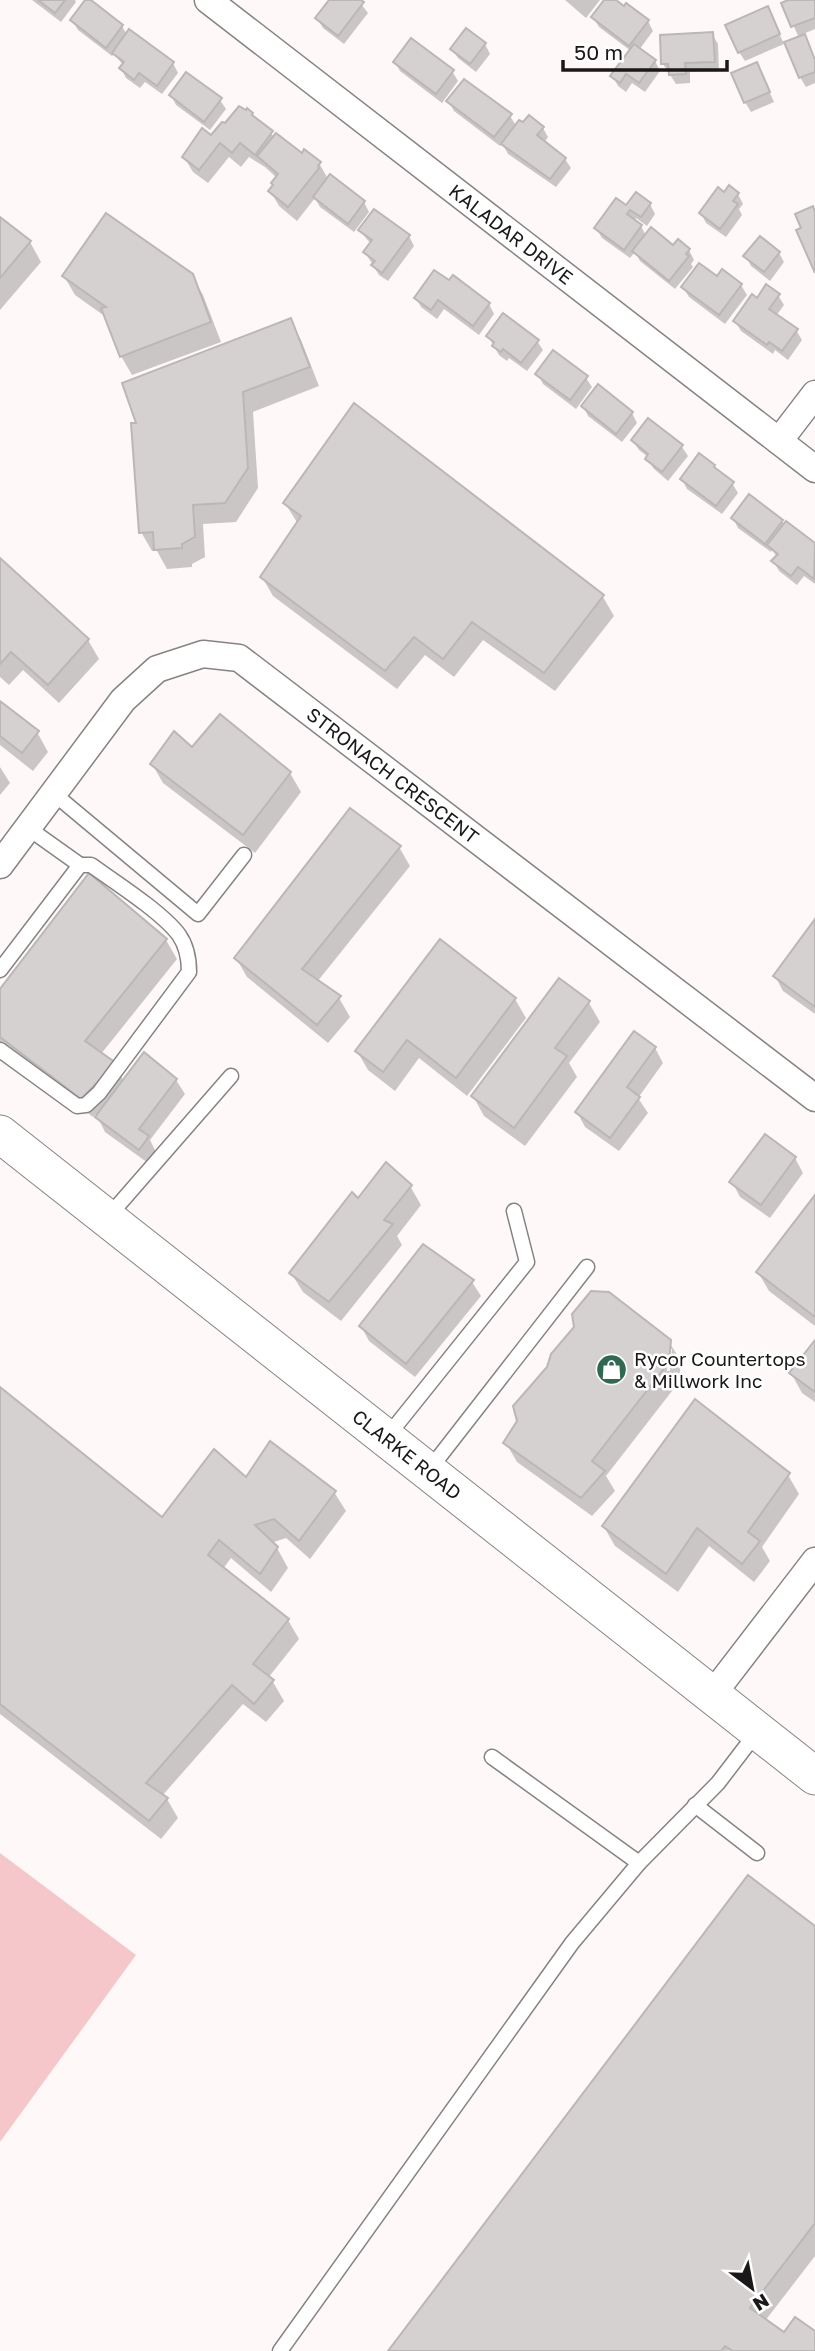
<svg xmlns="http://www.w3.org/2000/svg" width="815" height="2351" font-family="'Golos Text',sans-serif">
<rect width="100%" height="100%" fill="#fef8f8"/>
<polygon fill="#f6c7ca" points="0,1853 136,1955 0,2142"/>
<g fill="#0003" fill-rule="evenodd">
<polygon points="32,0 75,0 76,2 61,22"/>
<polygon points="88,0 122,26 127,35 173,63 178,73 162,94 145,82 140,88 126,78 121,68 123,65 114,54 112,56 78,30 72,20"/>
<polygon points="331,0 358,0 368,13 344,44 323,28 317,18"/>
<polygon points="565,0 600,0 586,18"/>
<polygon points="606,0 613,0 648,21 653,31 639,50 655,61 660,71 645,92 632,83 626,92 618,86 613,77 631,51 599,27 593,17"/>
<polygon points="792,0 815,0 815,29 803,34 815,60 815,83 806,87 800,77 799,38 784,4"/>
<polygon points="772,18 784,44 745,61 739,52"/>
<polygon points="712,34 718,44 719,71 690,72 690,83 676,84 663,64"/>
<polygon points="485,44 490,54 476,72 458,58 452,49"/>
<polygon points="395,62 452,71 458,81 442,103 400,71"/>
<polygon points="757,64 774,102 751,112 745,102"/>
<polygon points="171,95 220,100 226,109 210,130 176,105"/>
<polygon points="449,102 510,116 517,127 543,128 548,137 544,143 565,159 571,168 556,187 508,154 502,143 500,146 454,111"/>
<polygon points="252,114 274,137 319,163 328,179 364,202 369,212 354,232 320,207 315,198 297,221 279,206 271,192 277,178 265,167 249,157 241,167 229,157 208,183 193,172 184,157 212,137"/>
<polygon points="738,194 743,204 739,209 742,215 726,237 706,223 701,213 725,195"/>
<polygon points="650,204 655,214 647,226 636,218 634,221 641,226 646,236 674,247 689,250 694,260 691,264 693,267 675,289 640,261 635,252 630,258 602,238 596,228 627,208"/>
<polygon points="0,219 30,242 41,262 0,310"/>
<polygon points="360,231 409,236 414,246 388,281 379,275 365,252 371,244"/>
<polygon points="779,253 784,262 770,281 751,266 746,256"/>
<polygon points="191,275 203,295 221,342 132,375 121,356 106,317 75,295 64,276"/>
<polygon points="717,278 741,285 747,295 725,324 689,297 683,287"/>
<polygon points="778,295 784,305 776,316 796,330 802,340 788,360 775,350 773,354 741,331 735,321 757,301"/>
<polygon points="416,298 489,304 494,314 479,335 444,309 437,319 421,307"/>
<polygon points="290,321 301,340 319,386 253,412 258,488 236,522 203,524 205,557 192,564 192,567 167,569 157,551 152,551 141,532"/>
<polygon points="488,336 537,341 543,350 527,371 509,358 507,361 499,355"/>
<polygon points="538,374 586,378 592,387 576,409 543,384"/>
<polygon points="583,406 632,413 637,423 622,442 588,416"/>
<polygon points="649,421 682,447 688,456 668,481 653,468 648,457 639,450 633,441"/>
<polygon points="714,466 718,472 732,483 738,493 722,514 687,489 682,479"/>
<polygon points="285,503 603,597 614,616 555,691 483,640 454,677 425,655 397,689 273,596 262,577 298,524"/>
<polygon points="733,518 782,521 785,526 786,524 815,545 815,584 804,576 797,585 779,571 774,562 777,557 772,550 771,552 738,528"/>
<polygon points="0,560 88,640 99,659 59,703 23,670 9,685 0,677"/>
<polygon points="0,703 37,732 48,752 33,771 0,745"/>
<polygon points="192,749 290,773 301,792 255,853 163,783 152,764"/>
<polygon points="0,767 10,783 0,795"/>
<polygon points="399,847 410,866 317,982 339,998 350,1017 328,1043 247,977 236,958"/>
<polygon points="815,922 815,1014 783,991 775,976"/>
<polygon points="166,940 177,959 101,1054 114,1064 124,1081 176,1080 185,1094 150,1140 156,1152 148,1163 105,1132 96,1114 93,1117 0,1047 0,992"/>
<polygon points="515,999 526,1018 467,1096 419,1058 395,1091 368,1070 357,1051"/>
<polygon points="589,1003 600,1022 569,1063 577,1077 525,1146 484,1116 473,1096"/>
<polygon points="655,1048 663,1063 638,1098 648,1113 619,1151 585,1127 577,1112"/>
<polygon points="795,1158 803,1173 770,1218 740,1197 732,1182"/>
<polygon points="410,1186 421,1205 397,1236 402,1245 341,1321 303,1292 291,1273 358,1201"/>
<polygon points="815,1198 815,1326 769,1291 758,1272"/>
<polygon points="472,1282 481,1296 415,1377 369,1341 361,1326"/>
<path d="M669,1342L681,1361L679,1382L606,1476L615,1491L592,1516L517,1462L506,1443ZM668,1349H672L670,1371H667Z"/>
<polygon points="815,1343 815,1402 802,1393 791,1373"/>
<polygon points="0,1389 162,1519 246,1480 334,1492 346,1511 310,1559 286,1538 271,1543 277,1548 288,1568 271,1592 231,1558 223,1569 288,1620 299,1639 268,1678 273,1682 284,1701 266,1722 243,1704 162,1796 167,1799 178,1818 161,1839 0,1714"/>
<polygon points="788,1475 799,1494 762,1547 770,1561 754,1582 709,1546 678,1592 615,1546 604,1527"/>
<polygon points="815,1928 815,2256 765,2321 784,2334 815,2333 815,2351 390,2351"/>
</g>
<g fill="#d6d1d1" stroke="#bcb7b7" stroke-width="2">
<polygon points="38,0 65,0 55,13"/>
<polygon points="85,0 91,0 123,25 106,48 70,20"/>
<polygon points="329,0 361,0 364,2 338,36 315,18"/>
<polygon points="604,0 616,0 624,6 626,3 649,20 629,46 591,17"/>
<polygon points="788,0 815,0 815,18 791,27 781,3"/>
<polygon points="768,6 780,34 738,53 725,25"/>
<polygon points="466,28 486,43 470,64 450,49"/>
<polygon points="129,29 174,62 157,86 139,73 134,80 119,68 124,62 112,53"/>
<polygon points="713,32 715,62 685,63 686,74 669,75 668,64 661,64 660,35"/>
<polygon points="805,34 815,60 815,72 799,78 784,42"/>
<polygon points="411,38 454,70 436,94 393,62"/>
<polygon points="634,44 656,60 639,83 626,74 620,83 610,76"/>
<polygon points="757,62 770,92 744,103 731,73"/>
<polygon points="186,72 222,98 204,122 169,95"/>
<polygon points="464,79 512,114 494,137 446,101"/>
<polygon points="239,106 246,110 247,108 253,113 252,115 273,131 255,155 240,143 232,153 220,143 199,170 182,157 202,128 211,135 222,122 225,123"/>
<polygon points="529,115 544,127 537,135 566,158 550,179 501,144 519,120 523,122"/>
<polygon points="276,133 302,153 304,149 321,162 318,166 319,168 288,207 268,191 273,185 271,183 278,174 257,156"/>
<polygon points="330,174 365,201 348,224 313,197"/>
<polygon points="729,185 739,193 733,201 738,204 720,229 699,213 718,187 724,192"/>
<polygon points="636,192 651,203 641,217 630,210 627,214 642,225 624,250 594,228 616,198 626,205"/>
<polygon points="813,206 815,212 815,273 796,230 801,228 795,214"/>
<polygon points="374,209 410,235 382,273 371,265 375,261 363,252 372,240 358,230"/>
<polygon points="106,213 193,274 211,322 120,357 101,308 106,307 62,276"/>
<polygon points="0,217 31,241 0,278"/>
<polygon points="651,227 673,245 678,239 690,249 686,254 689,256 669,281 632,251"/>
<polygon points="760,236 780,252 764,272 743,256"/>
<polygon points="699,263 717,276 722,269 742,284 719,315 681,287"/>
<polygon points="434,270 449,280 453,275 490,303 473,326 438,300 431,310 414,298"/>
<polygon points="766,284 780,294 769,309 798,329 782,351 769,342 767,345 733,321 752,294 757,298"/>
<polygon points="503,313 539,340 521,363 503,349 501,352 492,346 494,342 486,336"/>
<polygon points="291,318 310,367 243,392 248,468 225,503 193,505 195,537 182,544 182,548 154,550 153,532 139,533 131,423 136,423 122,383"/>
<polygon points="553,350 588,376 570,400 535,374"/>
<polygon points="598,384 633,412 616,434 581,406"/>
<polygon points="354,403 604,595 544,673 472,622 443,659 414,637 385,671 260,577 301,516 283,503"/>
<polygon points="648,418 683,445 662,472 645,459 648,454 631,440"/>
<polygon points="699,453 715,465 714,467 734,482 716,506 680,479"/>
<polygon points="749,494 783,520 765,544 731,518"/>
<polygon points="786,521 815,543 814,579 798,567 791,576 771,561 778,554 767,545"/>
<polygon points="0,558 89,639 48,685 11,652 0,664"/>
<polygon points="0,701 39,731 22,753 0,736"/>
<polygon points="220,714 291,772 243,835 150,764 174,731 192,747"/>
<polygon points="350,808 401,846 302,969 341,996 317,1025 234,958"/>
<polygon points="89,873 167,939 85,1041 116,1063 81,1099 0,1037 0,989"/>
<polygon points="815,919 815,1007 773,976"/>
<polygon points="440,939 516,998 456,1078 407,1040 383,1072 355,1051"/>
<polygon points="559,978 590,1001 555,1048 567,1056 514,1128 471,1096"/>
<polygon points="634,1031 656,1047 627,1087 640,1097 610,1138 575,1112"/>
<polygon points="144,1052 177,1079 139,1129 149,1136 139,1150 95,1117"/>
<polygon points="765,1134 796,1157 761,1205 729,1182"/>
<polygon points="386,1162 412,1185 384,1220 393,1224 329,1302 289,1273 352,1192 358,1198"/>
<polygon points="815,1195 815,1317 756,1272"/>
<polygon points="423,1244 474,1280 406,1364 359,1326"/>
<polygon points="591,1291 609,1292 671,1340 669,1362 592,1461 605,1471 581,1498 503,1443 517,1421 513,1406 547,1367 551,1354 574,1327 572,1314"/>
<polygon points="815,1340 815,1392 789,1373"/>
<polygon points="0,1387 162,1517 214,1449 246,1477 270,1441 336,1491 299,1541 274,1519 255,1525 278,1547 260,1574 219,1540 208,1555 289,1619 253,1664 274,1680 254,1704 232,1685 146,1783 168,1798 149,1821 0,1704"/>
<polygon points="695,1399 790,1473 748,1532 760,1541 742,1564 697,1528 666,1574 602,1526"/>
<polygon points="748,1875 815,1926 815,2223 750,2308 784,2332 795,2317 815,2331 815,2351 733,2351 725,2346 721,2351 388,2351"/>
</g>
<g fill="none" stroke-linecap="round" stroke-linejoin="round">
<defs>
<g id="lane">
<polyline points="53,793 198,914 244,855"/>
<polyline points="0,970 80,865 28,828"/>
<path d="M0,1050L77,1106L86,1105L99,1093L189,972C189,959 186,945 179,935C163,913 115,882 91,865H80"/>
<polyline points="108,1217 231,1076"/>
<polyline points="386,1438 527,1262 514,1211"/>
<polyline points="429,1470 587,1267"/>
<polyline points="492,1757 639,1863"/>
<polyline points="695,1805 757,1853"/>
<polyline points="280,2351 572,1943 639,1863 718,1783 757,1732"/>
</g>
<g id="street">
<path id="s1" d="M208,0L815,469"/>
<polyline points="779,441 815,394"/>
<path id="s2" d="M0,865L123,700L157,669L203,654L239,658L815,1098"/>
<polyline points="712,1695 815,1561"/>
</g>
<g id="secondary">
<path id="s3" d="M0,1134L815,1776"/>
</g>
</defs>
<use href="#lane" stroke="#888383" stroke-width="17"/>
<use href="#street" stroke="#888383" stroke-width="29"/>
<use href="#secondary" stroke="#888383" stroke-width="39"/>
<use href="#lane" stroke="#fff" stroke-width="14"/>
<use href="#street" stroke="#fff" stroke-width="26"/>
<use href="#secondary" stroke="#fff" stroke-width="37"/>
</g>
<defs>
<symbol id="shop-disc" viewBox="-11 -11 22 22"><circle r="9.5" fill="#306951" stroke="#fff"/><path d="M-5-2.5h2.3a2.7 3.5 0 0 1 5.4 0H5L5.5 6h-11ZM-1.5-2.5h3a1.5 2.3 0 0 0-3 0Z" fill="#fff"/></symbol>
</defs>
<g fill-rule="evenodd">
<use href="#shop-disc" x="594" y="1352" width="35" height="35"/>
</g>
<g text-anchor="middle" stroke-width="5" stroke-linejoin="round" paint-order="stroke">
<g font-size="19" fill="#1a1818" stroke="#fff">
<text dy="7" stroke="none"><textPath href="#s1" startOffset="383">KALADAR DRIVE</textPath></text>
<text dy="7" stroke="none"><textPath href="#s2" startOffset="530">STRONACH CRESCENT</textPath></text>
<text dy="7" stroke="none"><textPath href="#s3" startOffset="518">CLARKE ROAD</textPath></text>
</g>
<g font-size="19" fill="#1a1818" stroke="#fff" text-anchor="start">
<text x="634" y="1366">Rycor Countertops<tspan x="634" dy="22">&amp; Millwork Inc</tspan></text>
</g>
</g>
<g transform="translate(752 2288) rotate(148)" stroke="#ffffff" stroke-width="5" paint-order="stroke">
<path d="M0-5L12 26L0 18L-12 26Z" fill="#1a1818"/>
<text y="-10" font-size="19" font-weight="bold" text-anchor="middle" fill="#1a1818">N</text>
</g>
<path d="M563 60v10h164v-10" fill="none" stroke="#1a1818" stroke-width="3.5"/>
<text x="574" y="60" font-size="21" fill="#1a1818" stroke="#ffffff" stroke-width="5" paint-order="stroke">50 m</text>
</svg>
